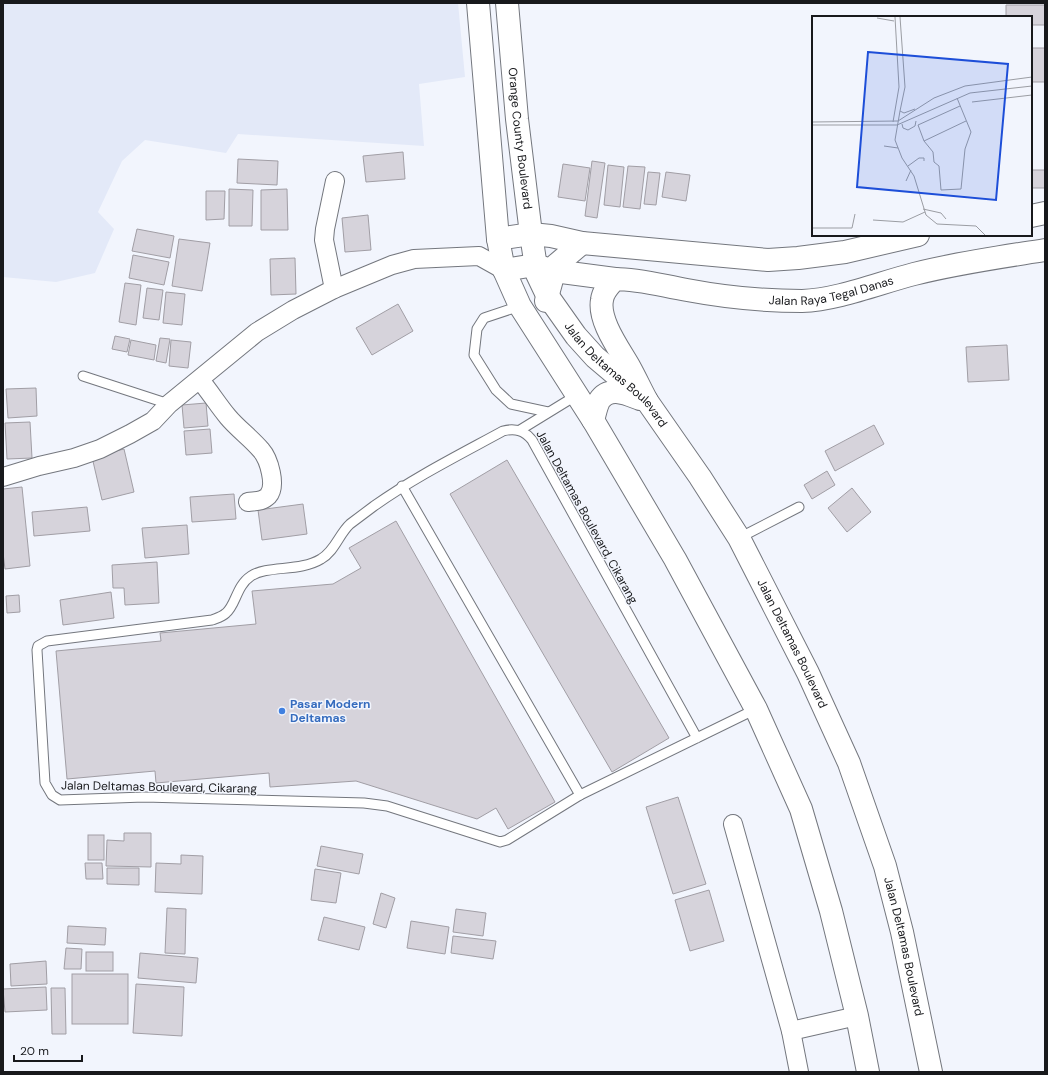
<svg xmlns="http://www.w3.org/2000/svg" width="1048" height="1075" font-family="'DM Sans',sans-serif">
<rect width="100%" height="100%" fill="#f2f5fd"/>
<polygon fill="#e3e9f8" points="3,3 458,3 465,77 419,84 424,146 238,134 226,153 145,140 122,161 98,212 114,229 95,273 56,282 3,277"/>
<g fill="#d6d3db" stroke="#a19ea5">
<polygon points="1006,5 1045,5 1045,25 1031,25 1031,17 1006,17"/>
<rect x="1031" y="48" width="14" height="34"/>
<polygon points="403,152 405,179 366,182 363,156"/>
<polygon points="238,159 278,161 277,185 237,183"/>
<polygon points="592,161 605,163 597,218 585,216"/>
<polygon points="563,164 590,168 585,201 558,197"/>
<polygon points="608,165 624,167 620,207 604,205"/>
<polygon points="628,166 645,167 640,209 623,207"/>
<rect x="1031" y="170" width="14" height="18"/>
<polygon points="648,172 660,173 656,205 644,204"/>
<polygon points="666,172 690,175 686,201 662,197"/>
<polygon points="229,189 253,190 252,226 229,226"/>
<polygon points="287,189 288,230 261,230 261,190"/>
<polygon points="206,191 225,191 224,219 206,220"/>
<polygon points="368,215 371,250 345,252 342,218"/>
<polygon points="137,229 174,236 170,258 132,251"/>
<polygon points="179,239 210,243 202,291 172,286"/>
<polygon points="133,255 169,262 164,285 129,278"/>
<polygon points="295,258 296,294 271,295 270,259"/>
<polygon points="125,283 141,285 136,325 119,322"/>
<polygon points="147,288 163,290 159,320 143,318"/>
<polygon points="166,292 185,294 182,325 163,323"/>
<polygon points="398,304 413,331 372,355 356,328"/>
<polygon points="115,336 130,339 127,352 112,349"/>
<polygon points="160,338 170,339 166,363 156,361"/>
<polygon points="131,340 156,345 154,360 128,355"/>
<polygon points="171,340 191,342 188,368 169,366"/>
<polygon points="1007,345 1009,380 968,382 966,347"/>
<polygon points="36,388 37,416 8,418 6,389"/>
<polygon points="206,403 208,426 184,428 182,405"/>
<polygon points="30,422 32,458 7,459 5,423"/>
<polygon points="874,425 884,444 835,471 825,451"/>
<polygon points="210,429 212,453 186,455 184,431"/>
<polygon points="124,449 134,492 102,500 92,457"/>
<polygon points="507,460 669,738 612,772 450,494"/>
<polygon points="827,471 835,485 812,499 804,485"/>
<polygon points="22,487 30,566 5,569 3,553 3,489"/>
<polygon points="852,488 871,512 847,532 828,508"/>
<polygon points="234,494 236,519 192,522 190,497"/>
<polygon points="303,504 307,534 262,540 258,510"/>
<polygon points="87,507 90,531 34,536 32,512"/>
<polygon points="396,521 555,802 508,829 496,808 477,819 356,781 270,787 269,773 156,783 155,771 67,779 56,651 161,641 160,633 256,624 252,591 333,584 361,568 349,548"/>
<polygon points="187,525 189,554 145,558 142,528"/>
<polygon points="157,562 159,603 125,605 124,588 113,588 112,565"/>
<polygon points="111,592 114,618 63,625 60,600"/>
<polygon points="19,595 20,612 7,613 6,596"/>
<polygon points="678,797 706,884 673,894 646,807"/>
<polygon points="124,833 151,833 151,867 106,866 107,840 124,841"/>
<rect x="88" y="835" width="16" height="25"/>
<polygon points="321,846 363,854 359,874 317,866"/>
<polygon points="181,855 203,856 202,894 155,892 156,863 181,864"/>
<polygon points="85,863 102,863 103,879 86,879"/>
<polygon points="107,868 139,868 139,885 107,884"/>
<polygon points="315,869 341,873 336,903 311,900"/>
<polygon points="709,890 724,941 690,951 675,900"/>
<polygon points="381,893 395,898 386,928 373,924"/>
<polygon points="167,908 186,909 185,954 165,953"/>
<polygon points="456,909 486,913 483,936 453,932"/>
<polygon points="324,917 365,927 359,950 318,940"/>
<polygon points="411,921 449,927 445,954 407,948"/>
<polygon points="68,926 106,928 105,945 67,943"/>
<polygon points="453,936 496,941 493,959 451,953"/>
<polygon points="66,948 82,949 81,969 64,969"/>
<rect x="86" y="952" width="27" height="19"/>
<polygon points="140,953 198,958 196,983 138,978"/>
<polygon points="46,961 47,984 11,986 10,964"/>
<rect x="72" y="974" width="56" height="50"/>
<polygon points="136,984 184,987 182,1036 133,1033"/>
<polygon points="46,987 47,1010 5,1012 3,989"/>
<polygon points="51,988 65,988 66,1034 52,1034"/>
</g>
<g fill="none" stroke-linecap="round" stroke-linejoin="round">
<defs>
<g id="service">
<polyline points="520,306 484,318 477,329 474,355 496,390 511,404 548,412"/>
<polyline points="83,376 169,404"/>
<polyline points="520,430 577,395"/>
<polyline points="402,486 580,795"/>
<polyline points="739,538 799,507"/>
<path d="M697,738L532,440C524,430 515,428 503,431C459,455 415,477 374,506C366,512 358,518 350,524C339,534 335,551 321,559C300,572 268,565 251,576C236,586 236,605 226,613C222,617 217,618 212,620L47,641L38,646L37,650L45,783L52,795L60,800L144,797L364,803L387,806L500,842L507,840L580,795L756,709"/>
</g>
<g id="minor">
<polyline points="334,289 324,240 325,229 335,181"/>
<path d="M200,380C210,392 218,405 228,417C238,429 251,438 261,450C269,459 277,486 268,496C262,502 255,501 248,502"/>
<polyline points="3,477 39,466 74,458 100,449 130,434 153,421 169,404 257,332 293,310 334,289 392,265 414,259 479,256 504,270"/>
<polyline points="733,824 791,1031 799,1072"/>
<polyline points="791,1031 857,1016"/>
</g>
<g id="tertiary">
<polyline points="1031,216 1045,213"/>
<polyline points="498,239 531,234 551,236 582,243 768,260 798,258 845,252 918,235"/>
<polyline points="504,270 535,265 554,271 615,279"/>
<path id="s1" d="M647,401C641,390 636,379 630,368C620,350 598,321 602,300C603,291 609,286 615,279C640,279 663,286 687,290C724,297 763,301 802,301C837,300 879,283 914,274C957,263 1001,257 1045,250"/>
</g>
<g id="secondary">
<polyline points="478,3 498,239 504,270 520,306 593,420 675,559 756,709 801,809 831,911 857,1016 868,1072"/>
<path id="s2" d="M507,3L517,119L531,234L537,274L547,295L576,336L595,357L647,401L700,477L739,538L808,673L849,763L885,866L902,932L931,1072"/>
<polyline points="546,301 556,265 582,243"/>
<path d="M593,420C595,414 596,407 599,401C609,385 627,394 640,399"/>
</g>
</defs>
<use href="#service" stroke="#74777e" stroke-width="11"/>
<use href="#minor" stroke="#74777e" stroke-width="20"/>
<use href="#tertiary" stroke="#74777e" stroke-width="24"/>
<use href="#secondary" stroke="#74777e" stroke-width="24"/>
<use href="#service" stroke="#fff" stroke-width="9"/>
<use href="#minor" stroke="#fff" stroke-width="18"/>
<use href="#tertiary" stroke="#fff" stroke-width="22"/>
<use href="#secondary" stroke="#fff" stroke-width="22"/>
</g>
<circle fill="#3f7fe0" stroke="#f2f5fd" stroke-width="1.5" cx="282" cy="711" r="4"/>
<g text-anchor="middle" stroke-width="3" stroke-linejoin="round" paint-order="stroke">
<g font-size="12" fill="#18191c" stroke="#f2f5fd">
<text dy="4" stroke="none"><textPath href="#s2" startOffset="136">Orange County Boulevard</textPath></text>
<text dy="4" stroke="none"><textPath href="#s1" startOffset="356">Jalan Raya Tegal Danas</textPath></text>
<text dy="4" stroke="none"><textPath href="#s2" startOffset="402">Jalan Deltamas Boulevard</textPath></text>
<text transform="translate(587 517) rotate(61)" y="4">Jalan Deltamas Boulevard, Cikarang</text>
<text dy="4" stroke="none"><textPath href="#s2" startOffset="726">Jalan Deltamas Boulevard</textPath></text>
<text transform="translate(159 787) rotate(1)" y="4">Jalan Deltamas Boulevard, Cikarang</text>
<text dy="4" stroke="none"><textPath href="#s2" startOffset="1050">Jalan Deltamas Boulevard</textPath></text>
</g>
<g font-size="12" font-weight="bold" fill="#366cbe" stroke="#f2f5fd" text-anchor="start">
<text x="290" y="708">Pasar Modern<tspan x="290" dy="14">Deltamas</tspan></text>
</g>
</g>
<g transform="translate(812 16)">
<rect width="220" height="220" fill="#f2f5fd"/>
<path fill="none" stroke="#9b9da3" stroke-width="1" d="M88,1L93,71L88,95L92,97L103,93M65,2L82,5M145,82L159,116L153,133L149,173L129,174L127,150L122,146L121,136L112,125L106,109L148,90M160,86L220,79M88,95L83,124L90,142L102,160L114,199L125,208L164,210L173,219M0,106L86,105L122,82L153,70L220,61M81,106L87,71L83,1M90,108L91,112L96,114L103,110L104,105M0,109H85L158,77L220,70M112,125L154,105M72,130L86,132M96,150L107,142H112V145M94,165L99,154M111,193L129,197L134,203M61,204L91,206L113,196M0,212H40L43,198"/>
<path fill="#1d4ed8" fill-opacity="0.15" stroke="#1d4ed8" stroke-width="2" d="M56,36L196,48L184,184L45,171Z"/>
<rect width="220" height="220" fill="none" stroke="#18191c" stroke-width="2"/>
</g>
<rect width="1048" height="1075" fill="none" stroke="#18191c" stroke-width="8"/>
<path d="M14 1055v6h68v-6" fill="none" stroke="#18191c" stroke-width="2"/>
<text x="20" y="1055" font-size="12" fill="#18191c" stroke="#f2f5fd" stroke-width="3" paint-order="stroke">20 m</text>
</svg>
